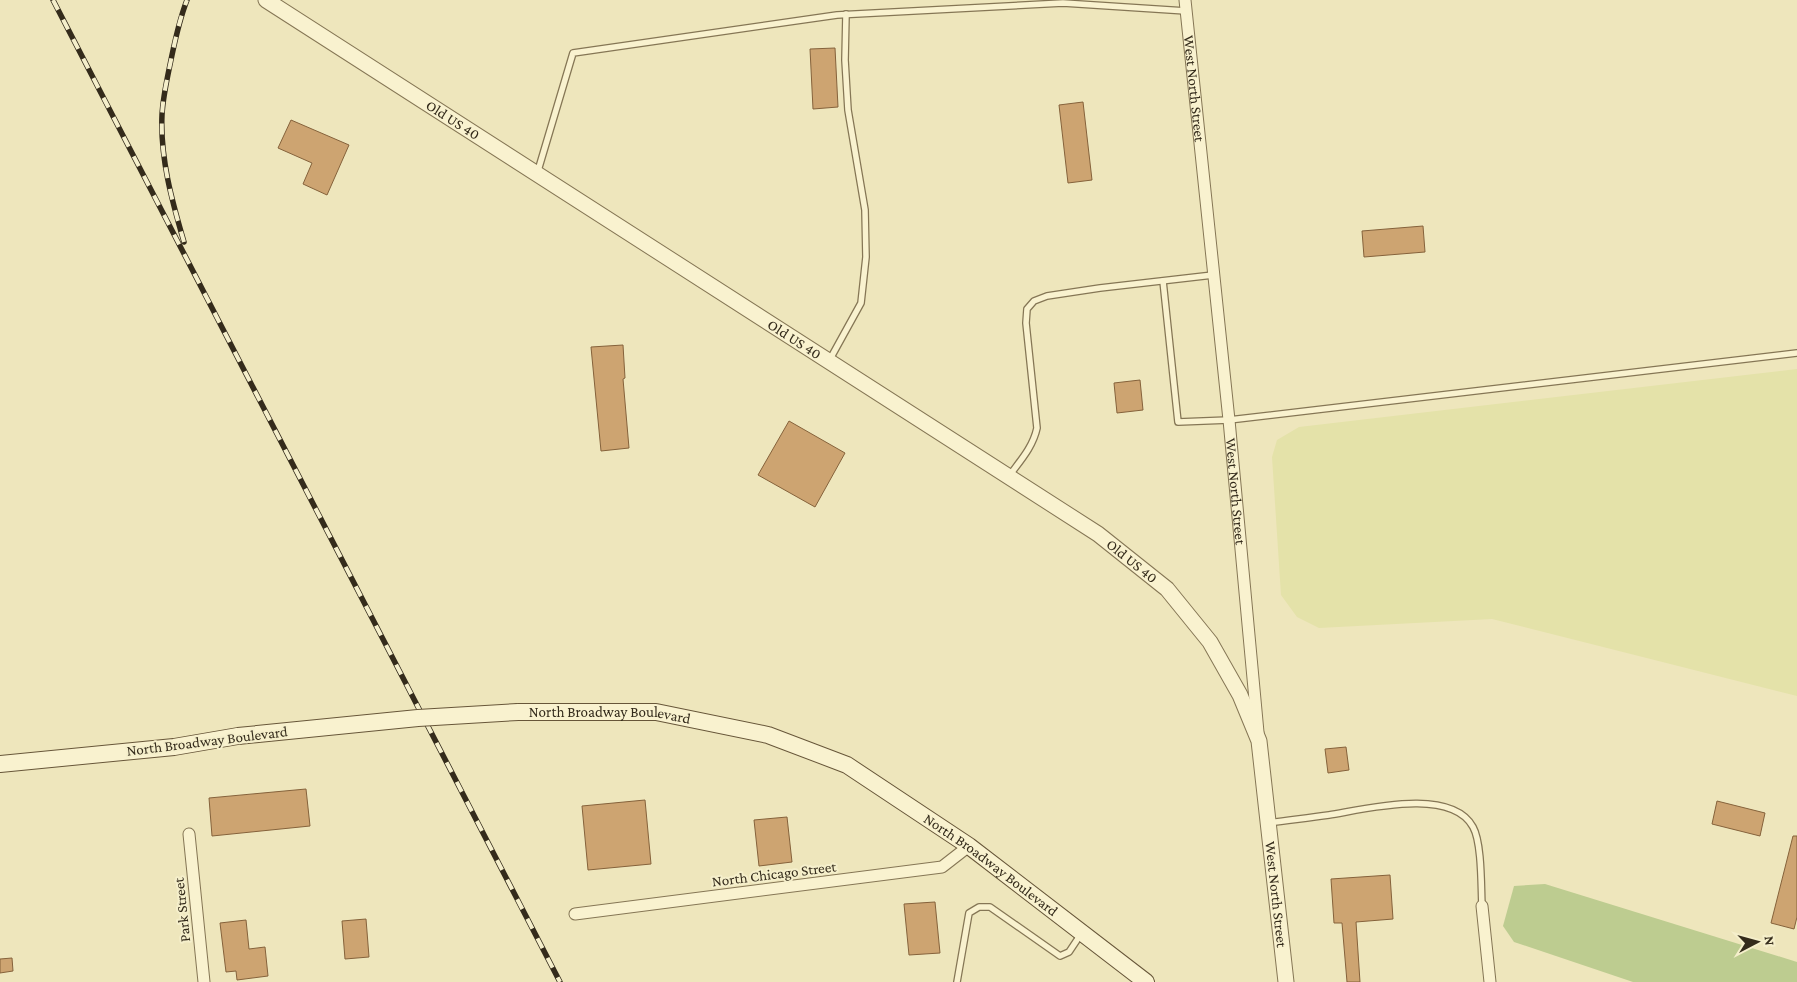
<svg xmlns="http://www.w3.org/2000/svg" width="1797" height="982" font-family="'Crimson Pro',serif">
<rect width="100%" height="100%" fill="#eee6bc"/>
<polygon fill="#e4e2a9" points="1797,369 1797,696 1492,619 1319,628 1297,617 1281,595 1272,457 1277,440 1299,427"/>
<polygon fill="#bdcc90" points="1545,884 1797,962 1797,982 1633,982 1514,942 1503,926 1514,886"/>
<g fill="#cda471" stroke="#85623b">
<polygon points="835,48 838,107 813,109 810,49"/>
<polygon points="1083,102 1092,180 1068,183 1059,105"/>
<polygon points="291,120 349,145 327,195 303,184 312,163 278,148"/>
<polygon points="1423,226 1425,252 1364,257 1362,231"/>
<polygon points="623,345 625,378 623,379 629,448 601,451 591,347"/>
<polygon points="1140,380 1143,410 1117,413 1114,383"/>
<polygon points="789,421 845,453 815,507 758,475"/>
<polygon points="1346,747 1349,770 1328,773 1325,749"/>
<polygon points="306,789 310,826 212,836 209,798"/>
<polygon points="645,800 651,864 588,870 582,806"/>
<polygon points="1717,801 1765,813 1760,836 1712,824"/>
<polygon points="787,817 792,862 759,866 754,820"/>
<polygon points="1793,836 1797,836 1797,917 1794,929 1771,923"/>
<polygon points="1390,875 1393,919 1356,922 1360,982 1347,982 1342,923 1334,923 1331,879"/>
<polygon points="935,902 940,953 909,955 904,904"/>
<polygon points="366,919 369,957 345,959 342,921"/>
<polygon points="246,920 249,949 265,947 268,976 237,980 236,971 226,972 220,923"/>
<polygon points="12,958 13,971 0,973 0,959"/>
</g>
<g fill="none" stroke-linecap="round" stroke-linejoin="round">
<defs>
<g id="service">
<polyline points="537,174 573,53 837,15 1063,3 1186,11"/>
<polyline points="1163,281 1178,422 1229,420 1797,353"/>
<polyline points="829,361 861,303 866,257 865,210 848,110 845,60 846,14"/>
<path d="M1009,476C1020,461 1033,447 1037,428L1026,323L1027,309L1034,301L1047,296L1100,288L1213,275"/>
<path d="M1268,823C1289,820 1309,818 1329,815C1366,809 1451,787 1473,827C1482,843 1481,887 1482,906"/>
<polyline points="957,982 969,913 979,907 990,907 1060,956 1069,952 1081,934"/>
</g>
<g id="minor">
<path id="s1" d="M1185,0L1229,420L1258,732"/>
<polyline points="189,834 204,982"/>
<polyline points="1482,906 1490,982"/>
<polyline points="575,914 942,867 969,846"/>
</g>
<g id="tertiary">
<path id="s2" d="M266,0L1098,534L1167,589L1210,642L1240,695L1259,741L1286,982"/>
</g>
<g id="secondary">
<path id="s3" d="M518,712H656L768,735L847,765L969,846L1146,982"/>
<polyline points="0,764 174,747 238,736"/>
</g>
</defs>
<use href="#service" stroke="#857655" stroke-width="8"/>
<use href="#minor" stroke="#857655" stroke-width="13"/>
<use href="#tertiary" stroke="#857655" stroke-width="17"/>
<use href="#secondary" stroke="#675639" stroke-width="18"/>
<use href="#service" stroke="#f9f2cf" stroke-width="5.5"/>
<use href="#minor" stroke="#f9f2cf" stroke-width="11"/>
<use href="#tertiary" stroke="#f9f2cf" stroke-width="15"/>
<use href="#secondary" stroke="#f9f2cf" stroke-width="16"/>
<defs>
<g id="rail">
<polyline points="53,0 560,982"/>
<path d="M184,242C172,201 160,158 162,115C163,95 168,75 172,55C176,36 180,18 187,0"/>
</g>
</defs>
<use href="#rail" stroke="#342b1b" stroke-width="5.5"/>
<use href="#rail" stroke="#f5efcb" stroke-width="4" stroke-dasharray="11" stroke-linecap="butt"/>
<defs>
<polyline id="secondary-bridge" points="238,736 418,718 518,712"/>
</defs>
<use href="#secondary-bridge" stroke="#675639" stroke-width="18" stroke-linecap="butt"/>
<use href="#secondary-bridge" stroke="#f9f2cf" stroke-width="16"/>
</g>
<g text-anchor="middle" stroke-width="4" stroke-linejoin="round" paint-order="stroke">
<g font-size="15" fill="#342b1b" stroke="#f5efcb">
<text dy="5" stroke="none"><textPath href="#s1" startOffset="89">West North Street</textPath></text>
<text dy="5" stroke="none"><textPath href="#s2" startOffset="222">Old US 40</textPath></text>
<text dy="5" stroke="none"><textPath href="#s2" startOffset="628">Old US 40</textPath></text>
<text dy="5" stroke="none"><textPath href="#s1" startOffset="494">West North Street</textPath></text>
<text dy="5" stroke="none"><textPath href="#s2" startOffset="1032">Old US 40</textPath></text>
<text dy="5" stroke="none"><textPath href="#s3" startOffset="92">North Broadway Boulevard</textPath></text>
<text transform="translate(207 741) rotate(-7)" y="5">North Broadway Boulevard</text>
<text dy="5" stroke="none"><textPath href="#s3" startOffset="512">North Broadway Boulevard</textPath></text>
<text transform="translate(774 874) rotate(-7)" y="5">North Chicago Street</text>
<text dy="5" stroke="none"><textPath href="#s2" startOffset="1410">West North Street</textPath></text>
<text transform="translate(182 910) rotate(-96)" y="5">Park Street</text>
</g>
</g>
<g transform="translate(1757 942) rotate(84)" stroke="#f5efcb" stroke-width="4" paint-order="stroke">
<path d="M0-4L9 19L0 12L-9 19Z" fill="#342b1b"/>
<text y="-8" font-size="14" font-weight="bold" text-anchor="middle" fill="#342b1b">N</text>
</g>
</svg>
